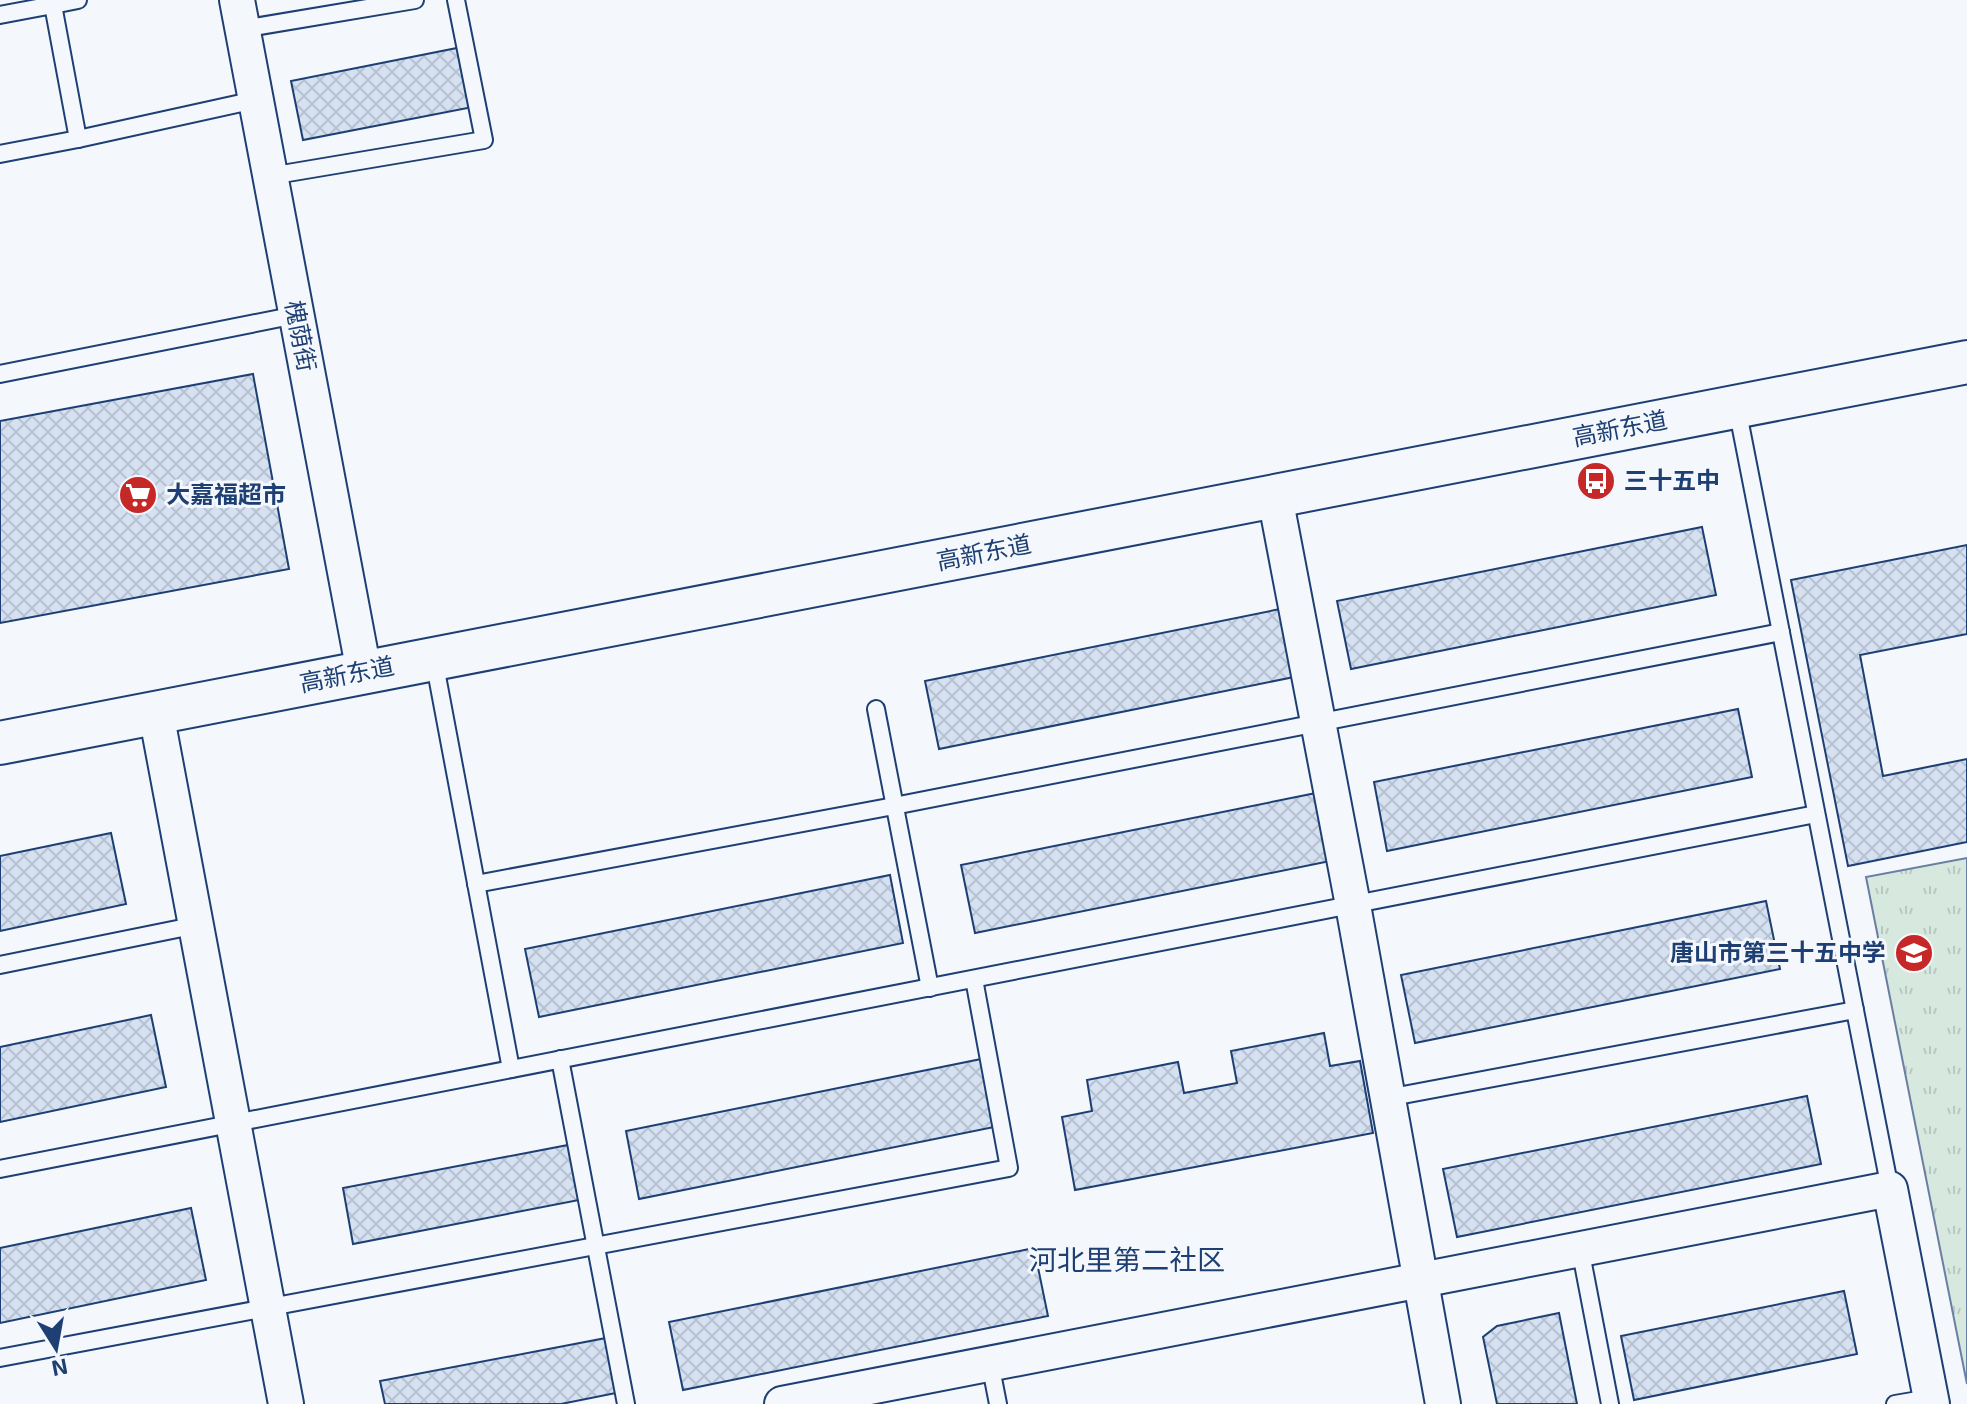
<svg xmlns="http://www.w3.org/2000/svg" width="1967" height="1404" font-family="'Exo 2','Noto Sans SC',sans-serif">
<defs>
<pattern id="park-tufts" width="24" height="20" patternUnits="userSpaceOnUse" patternTransform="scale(2)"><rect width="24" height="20" fill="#d7e8df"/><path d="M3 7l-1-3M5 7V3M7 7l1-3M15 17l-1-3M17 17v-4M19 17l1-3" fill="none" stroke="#b8c8c3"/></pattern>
<pattern id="building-cross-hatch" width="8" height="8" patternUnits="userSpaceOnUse" patternTransform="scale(2)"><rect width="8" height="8" fill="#d5e0f0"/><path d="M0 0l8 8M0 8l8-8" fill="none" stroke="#b6c1d1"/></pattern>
</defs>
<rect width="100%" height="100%" fill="#f4f7fb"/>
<polygon fill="url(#park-tufts)" stroke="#687fa3" stroke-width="2" points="1967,858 1967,1384 1866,877"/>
<g fill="url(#building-cross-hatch)" stroke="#1d3f73" stroke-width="2">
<polygon points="472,45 483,105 303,140 291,81"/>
<polygon points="253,374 289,569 0,623 0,421"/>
<polygon points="1702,527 1716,595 1351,669 1337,601"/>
<polygon points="1967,545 1967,634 1860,655 1883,776 1967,759 1967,842 1848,866 1791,580"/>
<polygon points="1290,607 1304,675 939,749 925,681"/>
<polygon points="1738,709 1752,777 1387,851 1374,782"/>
<polygon points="1326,791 1340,859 975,933 961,865"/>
<polygon points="111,833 126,904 0,931 0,856"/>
<polygon points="890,875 903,943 539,1017 525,949"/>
<polygon points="1766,901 1780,969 1415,1043 1401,975"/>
<polygon points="151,1015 166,1087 0,1122 0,1047"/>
<polygon points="1324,1033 1330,1066 1360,1061 1373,1133 1075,1190 1062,1117 1092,1111 1087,1080 1178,1062 1184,1093 1237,1083 1231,1051"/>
<polygon points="991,1057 1004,1125 639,1199 626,1131"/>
<polygon points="1807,1096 1821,1164 1457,1237 1443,1169"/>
<polygon points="568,1145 579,1200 353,1244 343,1188"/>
<polygon points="191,1208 206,1280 0,1323 0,1248"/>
<polygon points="1034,1248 1048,1316 683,1390 669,1322"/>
<polygon points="1844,1291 1857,1354 1634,1400 1621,1336"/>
<polygon points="1559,1313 1577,1404 1497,1404 1483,1337 1497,1326"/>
<polygon points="606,1338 616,1393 561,1404 385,1404 380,1381"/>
</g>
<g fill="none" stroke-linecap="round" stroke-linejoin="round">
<defs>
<g id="service">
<polyline points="53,5 78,0"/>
<polyline points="0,15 53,5 78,139 0,154"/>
<polyline points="242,29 415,0"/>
<polyline points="78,139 255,100"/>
<polyline points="270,176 484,140 456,0"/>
<polyline points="0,374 296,315"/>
<polyline points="1737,408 1890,1189"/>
<polyline points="434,660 511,1069"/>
<polyline points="876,709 930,988"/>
<polyline points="476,884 894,806 1781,632"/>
<polyline points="0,965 197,925"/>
<polyline points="560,1059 626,1404"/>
<polyline points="1387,1098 1855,1010"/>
<polyline points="0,1169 1816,814"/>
<polyline points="1580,1248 1610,1404"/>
<polyline points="0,1358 1009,1168 974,979"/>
<polyline points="990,1363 998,1404"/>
<polyline points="1895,1404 1930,1398"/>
</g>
<g id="minor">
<polyline points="237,0 364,672"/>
<polyline points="1275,497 1353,905 1443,1404"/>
<polyline points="156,713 286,1404"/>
<polyline points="782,1404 1890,1189 1932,1404"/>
</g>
<polyline id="tertiary" points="0,743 1967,362"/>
</defs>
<use href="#service" stroke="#1d3f73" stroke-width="20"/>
<use href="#minor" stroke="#1d3f73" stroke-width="38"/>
<use href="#tertiary" stroke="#1d3f73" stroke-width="46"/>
<use href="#service" stroke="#f4f7fb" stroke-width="16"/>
<use href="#minor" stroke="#f4f7fb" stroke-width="34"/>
<use href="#tertiary" stroke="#f4f7fb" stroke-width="42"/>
</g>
<defs>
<symbol id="bus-disc" viewBox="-11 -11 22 22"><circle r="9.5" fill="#c62828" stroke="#f4f7fb"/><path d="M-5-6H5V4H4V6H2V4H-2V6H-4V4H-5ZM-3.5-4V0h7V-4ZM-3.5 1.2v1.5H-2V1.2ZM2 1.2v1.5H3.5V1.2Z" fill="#fff"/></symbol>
<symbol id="supermarket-disc" viewBox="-11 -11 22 22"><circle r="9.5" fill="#c62828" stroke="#f4f7fb"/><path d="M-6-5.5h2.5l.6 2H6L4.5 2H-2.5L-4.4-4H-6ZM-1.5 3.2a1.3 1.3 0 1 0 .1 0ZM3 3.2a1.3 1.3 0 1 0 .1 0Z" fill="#fff"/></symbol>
<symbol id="school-disc" viewBox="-11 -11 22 22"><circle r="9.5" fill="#c62828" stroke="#f4f7fb"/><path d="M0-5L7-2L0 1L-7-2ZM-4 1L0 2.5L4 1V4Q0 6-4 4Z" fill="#fff"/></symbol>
</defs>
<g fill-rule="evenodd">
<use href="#bus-disc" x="1574" y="459" width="44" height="44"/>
<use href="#supermarket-disc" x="116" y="473" width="44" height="44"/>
<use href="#school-disc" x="1892" y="931" width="44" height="44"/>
</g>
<g text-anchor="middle" stroke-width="6" stroke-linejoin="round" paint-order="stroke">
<g font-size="24" fill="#1d3f73" stroke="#f4f7fb">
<text transform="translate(300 336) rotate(79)" y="8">槐荫街</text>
<text transform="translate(1620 429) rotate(-11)" y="8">高新东道</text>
<text transform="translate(984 553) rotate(-11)" y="8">高新东道</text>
<text transform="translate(347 675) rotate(-11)" y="8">高新东道</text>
</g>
<g font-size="24" font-weight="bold" fill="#1d3f73" stroke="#f4f7fb" text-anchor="start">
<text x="1624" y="489">三十五中</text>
<text x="166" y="503">大嘉福超市</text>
<text x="1886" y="961" text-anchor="end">唐山市第三十五中学</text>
</g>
<g font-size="28" fill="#1d3f73" stroke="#f4f7fb">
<text x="1127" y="1270">河北里第二社区</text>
</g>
</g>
<g transform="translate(56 1348) rotate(169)" stroke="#f4f7fb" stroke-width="6" paint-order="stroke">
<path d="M0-6L14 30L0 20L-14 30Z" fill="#1d3f73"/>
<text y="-12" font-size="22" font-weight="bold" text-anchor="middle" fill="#1d3f73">N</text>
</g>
</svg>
